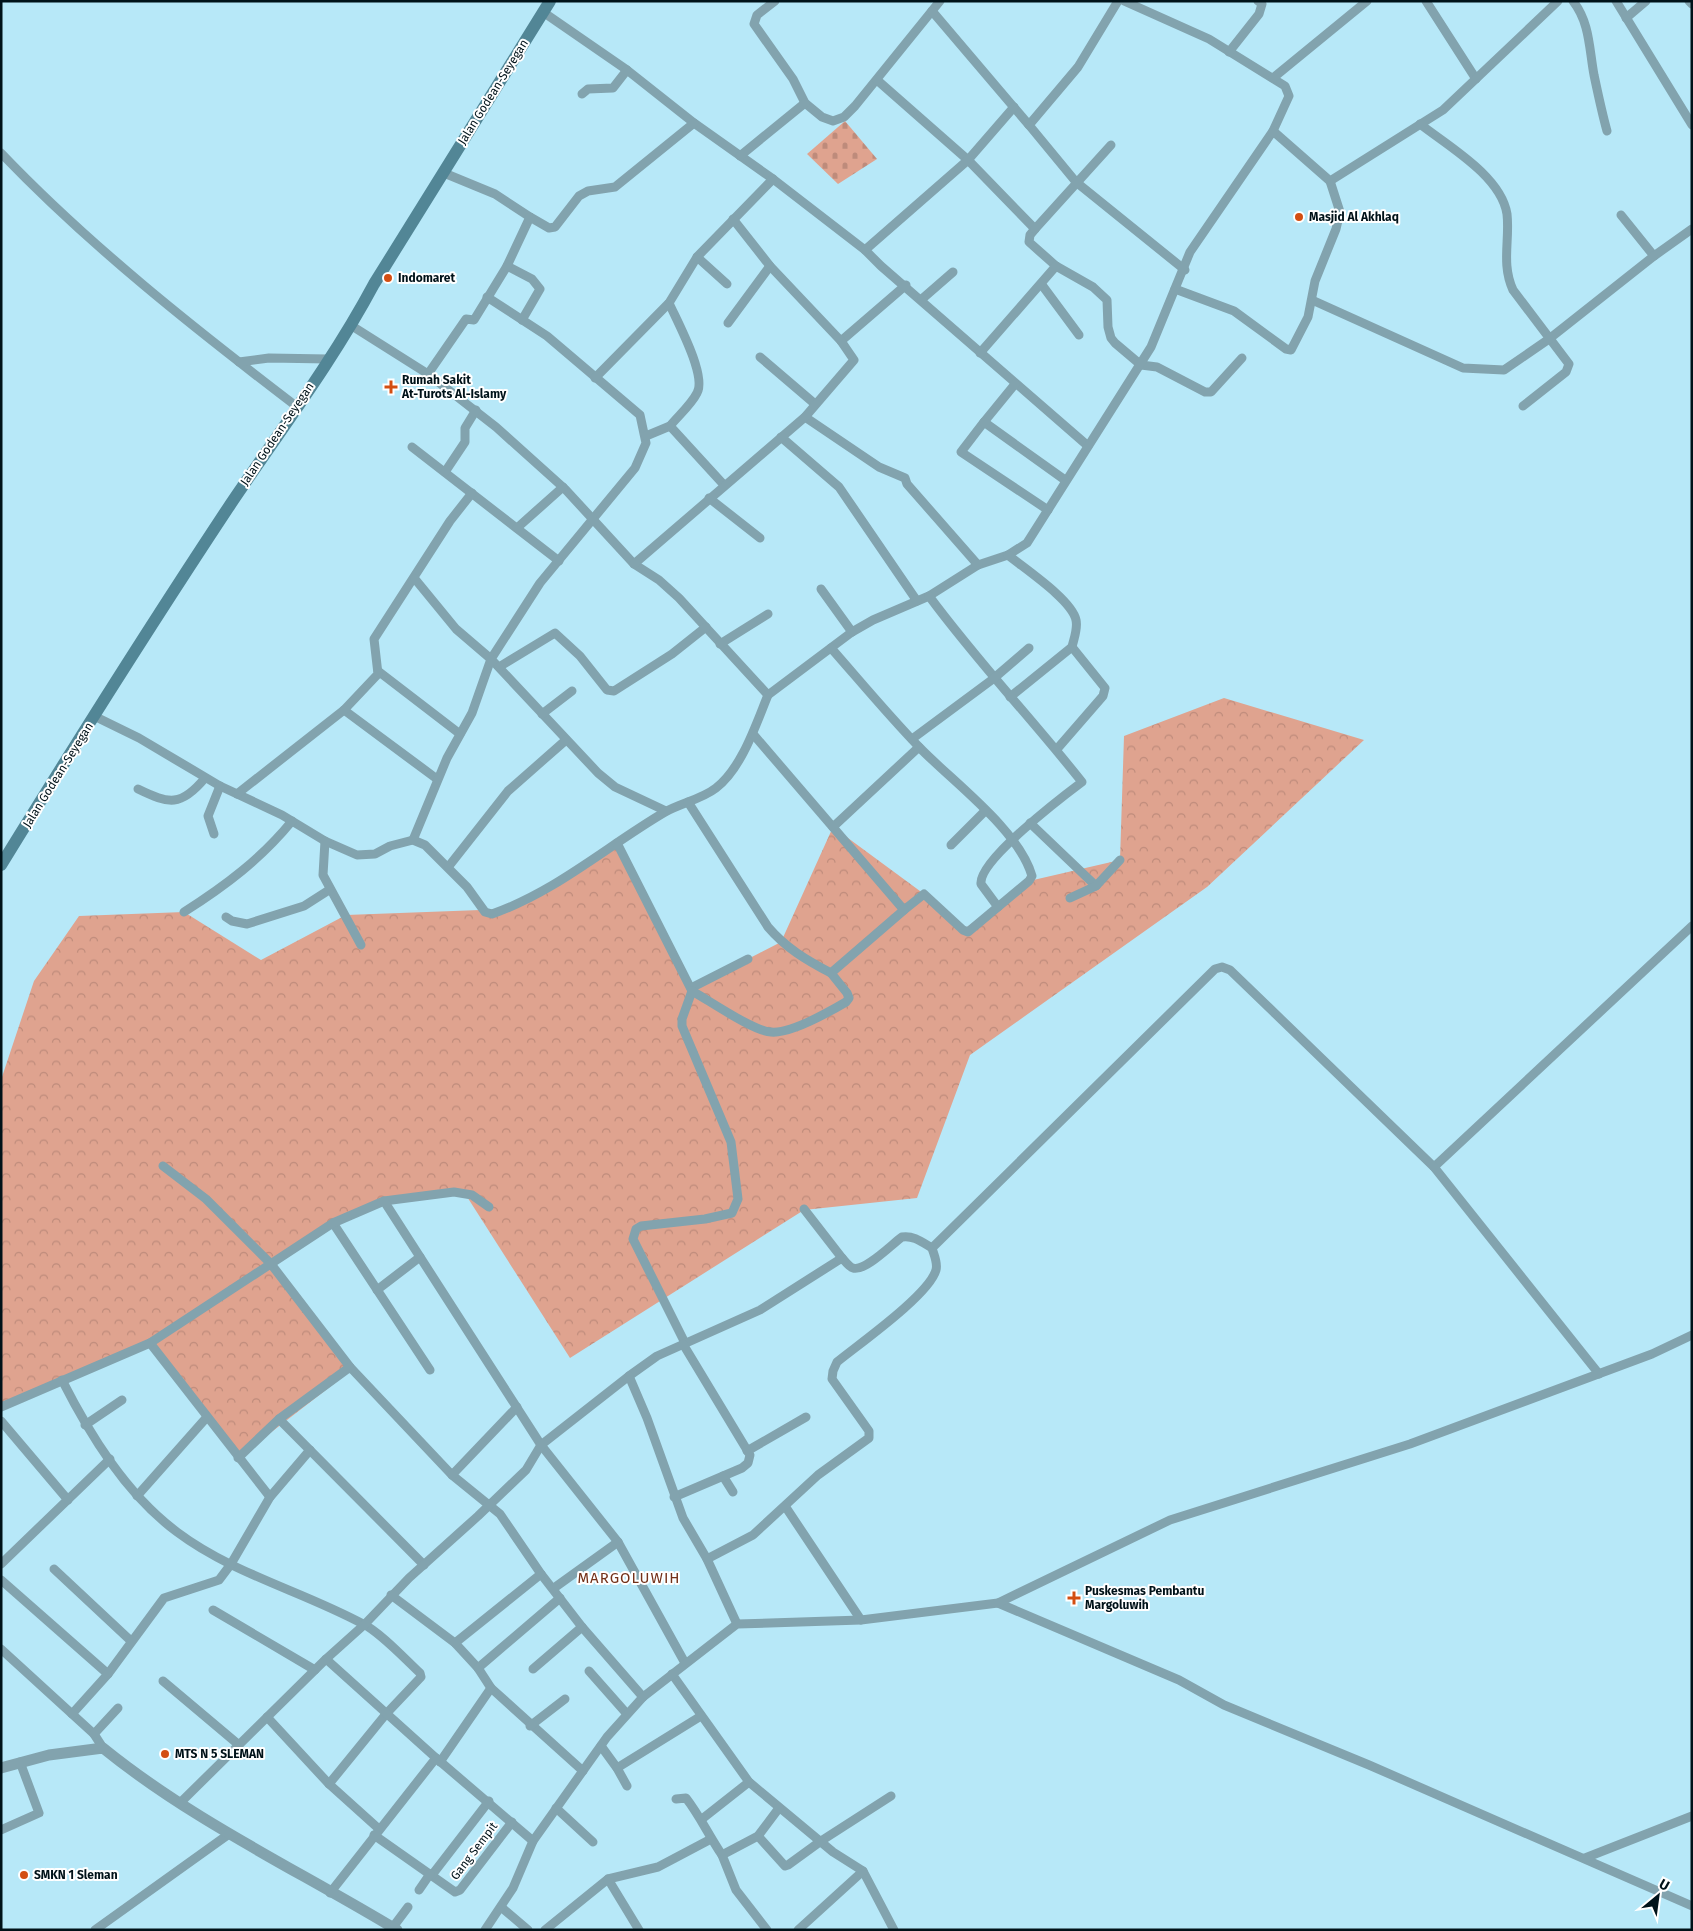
<svg xmlns="http://www.w3.org/2000/svg" width="1693" height="1931" font-family="'Fira Sans',sans-serif">
<defs>
<pattern id="forest-crowns" width="20" height="18" patternUnits="userSpaceOnUse" patternTransform="scale(1.25)"><rect width="20" height="18" fill="#dfa38f"/><path d="M2 6a3 3 0 1 1 6 0M12 15a3 3 0 1 1 6 0" fill="none" stroke="#be8b7b"/></pattern>
<pattern id="cemetery-stones" width="16" height="16" patternUnits="userSpaceOnUse" patternTransform="scale(1.25)"><rect width="16" height="16" fill="#dfa38f"/><path d="M2 7V4a2 2 0 0 1 4 0v3zM10 15v-3a2 2 0 0 1 4 0v3z" fill="#be8b7b"/></pattern>
</defs>
<rect width="100%" height="100%" fill="#b7e8f8"/>
<polygon fill="url(#forest-crowns)" points="1224,698 1364,740 1207,887 970,1055 917,1198 804,1210 570,1358 464,1192 384,1201 333,1223 271,1264 353,1369 238,1458 150,1343 1,1407 1,1080 34,981 79,916 184,912 261,960 346,915 507,909 617,843 691,988 781,942 833,827 924,894 963,930 1029,881 1120,860 1124,736"/>
<polygon fill="url(#cemetery-stones)" points="845,121 877,159 838,184 807,154"/>
<g fill="none" stroke-linecap="round" stroke-linejoin="round">
<g stroke="#82a3ae" stroke-width="9">
<polyline points="775,1 757,15 754,24 793,79 805,103 822,117 833,121 844,117 855,106 940,1"/>
<polyline points="1118,1 1078,67 1029,125 1076,182 1185,270"/>
<polyline points="1124,1 1209,39 1285,86 1289,96 1273,131"/>
<polyline points="1426,1 1476,79"/>
<path d="M1573,1C1590,23 1589,48 1594,75C1598,94 1602,113 1607,131"/>
<polyline points="1616,1 1692,125"/>
<polyline points="1689,1 1692,4"/>
<polyline points="932,11 1029,125"/>
<polyline points="543,12 627,70 694,123 773,179 865,250 881,266 1088,446"/>
<polyline points="1626,18 1646,1"/>
<polyline points="1229,52 1259,14 1262,4 1258,1"/>
<polyline points="1273,78 1367,1"/>
<polyline points="877,80 968,160 1035,229 1030,235 1029,242 1056,266 1093,287 1107,300 1108,327 1111,338 1115,343 1141,365 1157,367 1205,392 1211,392 1242,358"/>
<polyline points="582,94 588,89 613,88 627,70"/>
<path d="M1420,124C1448,146 1501,176 1507,214C1510,240 1501,264 1513,290L1569,364L1566,372L1523,406"/>
<path d="M1,153C90,246 194,328 296,406"/>
<polyline points="740,156 805,103"/>
<polyline points="444,173 495,194 530,217"/>
<polyline points="1621,215 1654,256"/>
<polyline points="1035,229 1111,145"/>
<polyline points="865,250 968,160 1014,107"/>
<polyline points="697,257 727,284"/>
<polyline points="507,266 532,279 540,289 522,320"/>
<polyline points="1042,285 1079,335"/>
<polyline points="1175,289 1234,311 1286,349 1291,350 1308,317 1315,281 1336,229 1340,212 1330,181"/>
<polyline points="487,297 547,336 640,415 646,443 635,468 540,583 491,659 598,773 615,787 666,811"/>
<polyline points="922,299 953,272"/>
<polyline points="1312,300 1463,368 1504,370 1549,339 1654,256 1692,229"/>
<path d="M669,303C677,321 707,376 697,393C691,405 678,416 670,426L724,485"/>
<polyline points="728,323 770,266"/>
<polyline points="352,326 428,374 496,427 565,489 634,564 659,580 679,598 768,695 852,632 873,620 929,596 978,565 1008,555 1027,543 1151,347 1190,252 1273,131 1330,181 1443,110 1558,1"/>
<polyline points="841,341 906,285"/>
<polyline points="980,353 1056,266"/>
<polyline points="760,357 815,404"/>
<polyline points="239,362 269,358 328,359"/>
<polyline points="428,374 466,319 474,320 507,266 530,217 549,228 555,227 579,196 588,191 615,187 694,123"/>
<polyline points="595,378 669,303 697,257 773,179"/>
<polyline points="1015,384 984,422 961,452 1048,510"/>
<polyline points="805,417 879,467 905,478 907,484 978,565"/>
<polyline points="984,422 1065,480"/>
<polyline points="646,436 670,426"/>
<polyline points="781,437 839,487 917,601"/>
<polyline points="412,447 559,561"/>
<polyline points="445,472 465,442 465,428 476,410"/>
<polyline points="709,498 760,538"/>
<polyline points="517,528 563,487"/>
<path d="M1008,555C1025,569 1072,600 1076,620C1078,629 1074,638 1072,647L1105,688L1103,696L1057,749"/>
<polyline points="634,564 805,417 854,360 841,341 770,266 733,219"/>
<polyline points="821,589 852,632"/>
<path d="M929,596C977,661 1032,719 1082,782C1062,797 978,861 981,884L998,907"/>
<polyline points="720,644 768,614"/>
<polyline points="499,667 555,633 580,656 607,690 614,691 672,654 706,627"/>
<polyline points="378,671 460,734"/>
<polyline points="1010,697 1072,647"/>
<polyline points="344,710 437,779"/>
<polyline points="542,714 572,691"/>
<path d="M94,716L139,738L220,786L282,815L325,841L357,855L375,854L390,846L413,840L425,845L467,887L485,912L492,914C557,891 607,846 665,812C681,803 702,799 716,788C742,768 756,724 768,695"/>
<path d="M753,734L904,910L924,894L963,930L968,932L1029,881L1032,876C1019,830 953,782 920,748C889,716 860,681 831,648"/>
<polyline points="912,739 993,679 1029,648"/>
<path d="M138,789C169,804 181,807 205,778"/>
<polyline points="237,794 344,710 378,674 374,639 450,521 472,493"/>
<path d="M688,802L768,927C786,948 806,960 831,973"/>
<polyline points="1030,823 1096,886"/>
<polyline points="833,827 919,747"/>
<polyline points="214,834 208,816 220,786"/>
<polyline points="413,840 447,758 472,713 491,659 456,629 415,579"/>
<polyline points="325,841 323,875 361,945"/>
<polyline points="617,843 692,991"/>
<polyline points="951,845 985,811"/>
<polyline points="449,866 508,791 566,740"/>
<polyline points="1070,898 1096,886 1120,860"/>
<path d="M184,912C225,886 261,859 292,821"/>
<polyline points="226,917 232,921 247,924 304,906 329,890"/>
<polyline points="691,988 748,959"/>
<polyline points="163,1166 206,1199 271,1264 350,1367"/>
<polyline points="1434,1167 1692,926"/>
<polyline points="384,1201 454,1192 472,1195 489,1207"/>
<polyline points="804,1209 842,1258"/>
<polyline points="333,1223 430,1370"/>
<polyline points="377,1290 420,1257"/>
<polyline points="150,1343 270,1497"/>
<path d="M685,1343L633,1239L636,1229L641,1226L705,1219L732,1213L738,1199L731,1142L682,1026V1019L692,991C710,1001 753,1031 771,1032C790,1034 829,1012 846,1002L849,998L847,993L831,973L904,910"/>
<path d="M629,1376L657,1356L760,1310L842,1258C845,1261 849,1267 853,1268C865,1272 892,1244 902,1237C913,1235 922,1242 932,1248"/>
<path d="M62,1380C90,1435 126,1494 177,1532C233,1574 302,1591 363,1624C380,1632 406,1660 420,1673L421,1677L386,1714L329,1784"/>
<polyline points="1,1407 150,1343 333,1223 384,1201 541,1445 618,1542 685,1663"/>
<polyline points="279,1419 424,1565"/>
<polyline points="1,1421 68,1500"/>
<polyline points="85,1425 122,1400"/>
<polyline points="747,1451 806,1417"/>
<polyline points="238,1458 279,1419 350,1367 452,1475 500,1514 541,1574 582,1627 643,1697"/>
<polyline points="452,1475 517,1407"/>
<polyline points="723,1476 733,1492"/>
<polyline points="137,1496 207,1417"/>
<polyline points="674,1497 742,1468 748,1463 750,1455 683,1344"/>
<polyline points="785,1506 861,1620"/>
<path d="M707,1559L753,1535L818,1475L869,1438V1431L832,1379L833,1371L837,1362C859,1344 929,1295 936,1270C938,1263 934,1255 932,1248L1215,969L1222,967L1230,970L1434,1167L1599,1374"/>
<polyline points="1,1564 110,1459"/>
<polyline points="54,1569 131,1641"/>
<polyline points="1,1580 108,1674"/>
<polyline points="554,1588 618,1542"/>
<polyline points="391,1595 455,1643 478,1668 491,1688 583,1771"/>
<polyline points="998,1603 1179,1680 1224,1705 1369,1765 1692,1906"/>
<polyline points="213,1610 315,1670"/>
<polyline points="455,1643 541,1574"/>
<polyline points="1,1649 94,1734 103,1748"/>
<polyline points="326,1659 436,1758 533,1841"/>
<polyline points="478,1668 560,1598"/>
<polyline points="533,1669 582,1627"/>
<polyline points="589,1671 627,1714"/>
<polyline points="672,1674 749,1782 833,1852 863,1871 894,1930"/>
<polyline points="163,1681 239,1745"/>
<polyline points="72,1714 108,1674 164,1598 219,1580 231,1564 270,1497 310,1450"/>
<polyline points="267,1717 329,1784 379,1829"/>
<polyline points="530,1726 565,1699"/>
<polyline points="94,1734 118,1708"/>
<polyline points="601,1746 617,1768 627,1786"/>
<polyline points="440,1762 491,1688"/>
<polyline points="617,1768 701,1716"/>
<path d="M676,1799L686,1798C700,1816 709,1836 722,1855"/>
<polyline points="181,1802 326,1659 365,1624 409,1578 478,1516 526,1470 541,1445 629,1376 647,1418 683,1518 707,1559 737,1624"/>
<polyline points="556,1808 593,1842"/>
<polyline points="702,1819 749,1782"/>
<polyline points="1,1830 39,1813 20,1762"/>
<polyline points="374,1835 455,1892 460,1890 512,1822"/>
<polyline points="758,1836 785,1866 788,1865 821,1841 891,1796"/>
<polyline points="1585,1858 1692,1816"/>
<polyline points="432,1875 489,1801"/>
<polyline points="608,1879 639,1930"/>
<polyline points="419,1890 430,1874"/>
<polyline points="330,1893 436,1758"/>
<polyline points="501,1907 528,1930"/>
<polyline points="393,1927 408,1907"/>
<polyline points="95,1930 229,1834"/>
<polyline points="485,1930 513,1888 533,1841 607,1737 643,1697 737,1624 861,1620 998,1603 1170,1520 1410,1444 1652,1354 1692,1335"/>
<polyline points="545,1930 608,1879 658,1867 711,1839"/>
<polyline points="767,1930 736,1890 722,1855 758,1836 779,1808"/>
<polyline points="798,1930 863,1871"/>
</g>
<path stroke="#82a3ae" stroke-width="11" d="M1,1768L49,1755L103,1748C193,1821 298,1870 397,1930"/>
<path stroke="#528696" stroke-width="12" d="M1,865C75,745 150,626 228,508C277,435 333,361 374,284L550,1"/>
</g>
<g fill="#d34e12" stroke="#fff" stroke-width="2">
<circle cx="1299" cy="217" r="5"/>
<circle cx="388" cy="278" r="5"/>
<path d="M388.5 379.5h5v5h5v5h-5v5h-5v-5h-5v-5h5z"/>
<path d="M1071.5 1590.5h5v5h5v5h-5v5h-5v-5h-5v-5h5z"/>
<circle cx="165" cy="1754" r="5"/>
<circle cx="24" cy="1875" r="5"/>
</g>
<g text-anchor="middle" stroke-width="4" stroke-linejoin="round" paint-order="stroke">
<g font-size="12" fill="#001219" stroke="#fff">
<text transform="translate(493 92) rotate(-58)" y="4">Jalan Godean-Seyegan</text>
<text transform="translate(277 434) rotate(-56)" y="4">Jalan Godean-Seyegan</text>
<text transform="translate(58 775) rotate(-58)" y="4">Jalan Godean-Seyegan</text>
<text transform="translate(474 1851) rotate(-53)" y="4">Gang Sempit</text>
</g>
<g font-size="12" font-weight="bold" fill="#001219" stroke="#fff" text-anchor="start">
<text x="1309" y="221">Masjid Al Akhlaq</text>
<text x="398" y="282">Indomaret</text>
<text x="402" y="384">Rumah Sakit<tspan x="402" dy="14">At-Turots Al-Islamy</tspan></text>
<text x="1085" y="1595">Puskesmas Pembantu<tspan x="1085" dy="14">Margoluwih</tspan></text>
<text x="175" y="1758">MTS N 5 SLEMAN</text>
<text x="34" y="1879">SMKN 1 Sleman</text>
</g>
<g font-size="15" letter-spacing="1" fill="#733119" stroke="#fff">
<text x="629" y="1583">MARGOLUWIH</text>
</g>
</g>
<rect width="1693" height="1931" fill="none" stroke="#001219" stroke-width="5"/>
<g transform="translate(1658 1896) rotate(29)" stroke="#ffffff" stroke-width="4" paint-order="stroke">
<path d="M0-4L9 19L0 12L-9 19Z" fill="#001219"/>
<text y="-8" font-size="14" font-weight="bold" text-anchor="middle" fill="#001219">U</text>
</g>
</svg>
